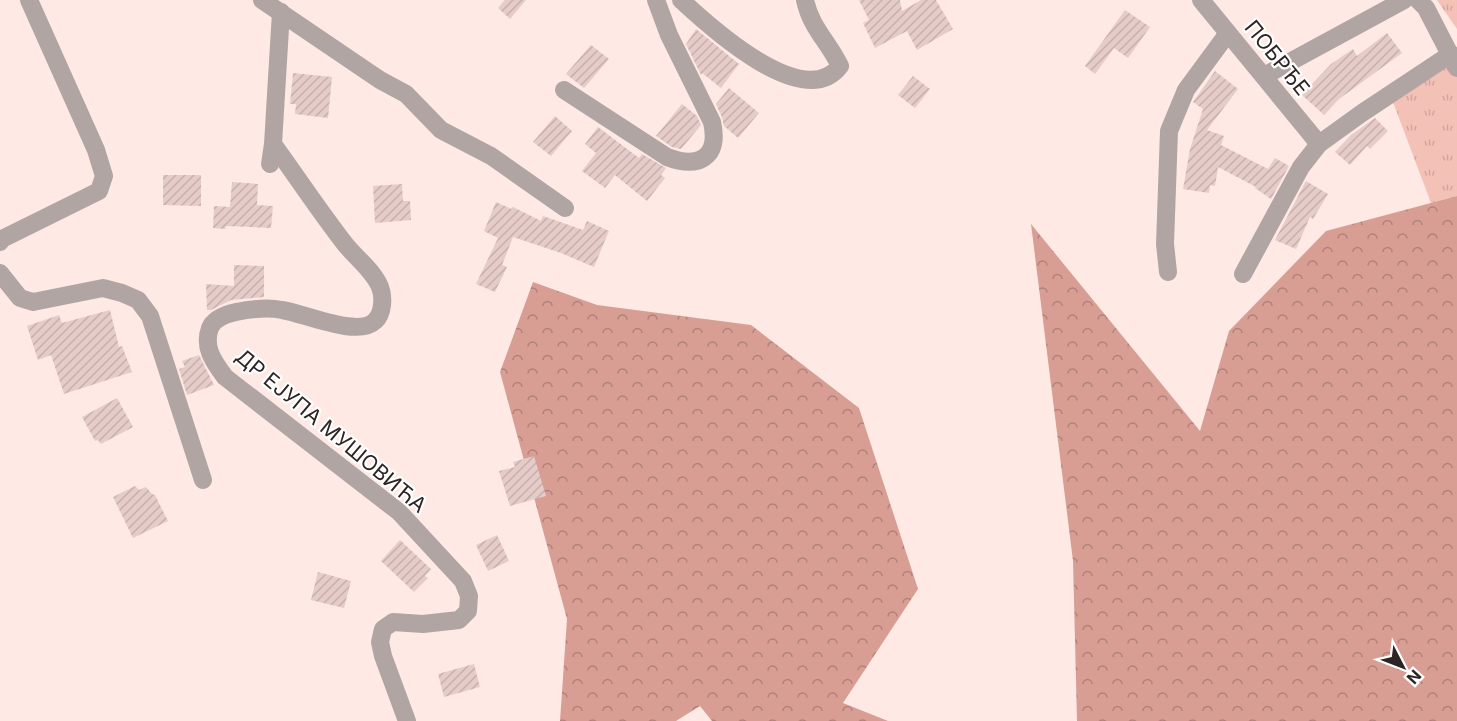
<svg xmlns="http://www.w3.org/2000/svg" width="1457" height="721" font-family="Inter,sans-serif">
<defs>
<pattern id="grass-tufts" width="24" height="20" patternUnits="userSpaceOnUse" patternTransform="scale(1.5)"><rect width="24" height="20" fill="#f4c1b7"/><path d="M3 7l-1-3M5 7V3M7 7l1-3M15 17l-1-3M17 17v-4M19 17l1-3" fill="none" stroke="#d2a69d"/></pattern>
<pattern id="forest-crowns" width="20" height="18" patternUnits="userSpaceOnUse" patternTransform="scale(1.5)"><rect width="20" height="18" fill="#d89e94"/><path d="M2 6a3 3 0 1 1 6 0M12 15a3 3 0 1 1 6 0" fill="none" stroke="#b08178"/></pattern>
<pattern id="building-hatch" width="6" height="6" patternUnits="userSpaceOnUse" patternTransform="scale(1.5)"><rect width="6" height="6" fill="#e6ccc8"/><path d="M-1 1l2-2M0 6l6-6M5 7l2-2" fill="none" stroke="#c6afac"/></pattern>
</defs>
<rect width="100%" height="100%" fill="#fee9e5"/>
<g fill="url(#grass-tufts)">
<polygon points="1437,0 1457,0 1457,29"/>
<polygon points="1457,57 1457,196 1431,203 1393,102"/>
</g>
<g fill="url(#forest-crowns)">
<polygon points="1457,196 1457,721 1077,721 1073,561 1031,224 1200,431 1229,331 1326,231"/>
<polygon points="533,282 597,305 751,325 859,408 918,589 843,703 888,721 712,721 700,706 676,721 560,721 567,619 500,372"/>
</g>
<g fill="url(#building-hatch)">
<polygon points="505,0 526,0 510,19 498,8"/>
<polygon points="859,0 900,0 902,11 921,0 936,0 953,29 917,50 907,31 875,48 863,23 869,20"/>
<polygon points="1125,10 1150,27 1128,58 1114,48 1095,74 1085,66"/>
<polygon points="696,29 739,64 721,88 702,73 701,75 686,44"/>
<polygon points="1387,33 1402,53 1339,99 1324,115 1302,95 1331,64 1353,49 1357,56"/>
<polygon points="591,45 609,59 584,88 566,74"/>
<polygon points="1215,71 1238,89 1207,130 1224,136 1221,145 1268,169 1275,158 1289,166 1271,199 1255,188 1256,187 1218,167 1215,186 1210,185 1209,193 1183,189 1190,149 1203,109 1193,102"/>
<polygon points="293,73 332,77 328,118 295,114 296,104 290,104"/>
<polygon points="913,76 930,89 915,108 898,95"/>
<polygon points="729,88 759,113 738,138 724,126 722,117 716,104"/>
<polygon points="682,104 697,116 701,125 681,149 672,147 656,136"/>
<polygon points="555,116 572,131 551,156 533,142"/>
<polygon points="1375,118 1388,131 1370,149 1367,146 1350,165 1335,152 1351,135"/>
<polygon points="598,127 639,158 642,154 666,168 661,175 665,178 647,201 615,175 605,188 582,171 596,153 585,144"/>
<polygon points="163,175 201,175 201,206 163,205"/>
<polygon points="1306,181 1328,194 1313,219 1310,217 1296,249 1275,240"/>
<polygon points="232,182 258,184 257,205 273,206 271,228 226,226 225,229 213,228 214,206 230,207"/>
<polygon points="402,184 403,201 410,201 411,220 375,223 373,186"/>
<polygon points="496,202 512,209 513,207 541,221 543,216 583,230 587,221 609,231 594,267 561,253 513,237 502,265 507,267 495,292 476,284 498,238 484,231"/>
<polygon points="234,265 264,266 264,297 231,300 211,310 207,310 206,284 234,286"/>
<polygon points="110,310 119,347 122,346 132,372 64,394 51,355 38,360 27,326 59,315 62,323"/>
<polygon points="199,355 214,385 187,395 179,369 185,367 182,361"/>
<polygon points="117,398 133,427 101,444 98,440 95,441 82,417"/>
<polygon points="534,456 546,496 510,506 499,471 515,467 513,462"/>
<polygon points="135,486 139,490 146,487 152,494 155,495 168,521 133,538 113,497"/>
<polygon points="497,535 509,561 488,571 476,545"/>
<polygon points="400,540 431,569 425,576 428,578 414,592 381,561"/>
<polygon points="318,572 351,581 344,608 311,600"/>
<polygon points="474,664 480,687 444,697 438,674"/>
</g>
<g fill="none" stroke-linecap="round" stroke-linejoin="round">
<g stroke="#b1a5a3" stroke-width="18">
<polyline points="262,0 380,80 406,94 441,130 491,156 565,208"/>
<path d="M681,0C710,27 804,113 840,66C828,41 811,28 805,0"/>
<polyline points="1201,0 1319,144"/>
<polyline points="1418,0 1426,8 1457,68"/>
<polyline points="1264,76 1404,0"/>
<path d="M564,90L667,157C698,169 720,158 712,122L669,35L656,0"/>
<path d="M273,144C297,177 320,212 345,244C356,258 373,270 380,287C384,297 383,314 375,321C358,338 303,313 282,310C267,307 251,309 236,312C227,314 214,318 210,328C203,347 213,361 225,377L399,512L463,581L469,596L468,611L459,620L423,624L393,622L383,629L380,642L383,656L407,721"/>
<polyline points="270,164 273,144 281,12"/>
<polyline points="0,242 2,239 99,191 104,176 96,150 29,0"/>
<polyline points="1168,272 1165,244 1169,131 1186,90 1228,33"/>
<polyline points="0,273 20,298 33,302 103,288 122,293 138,300 150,316 203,480"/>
<polyline points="1243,274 1301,167 1319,144 1362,113 1451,54"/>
</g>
</g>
<g text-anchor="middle" stroke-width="4.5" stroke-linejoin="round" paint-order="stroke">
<g font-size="21" fill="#2e2523" stroke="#fff">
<text transform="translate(1277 58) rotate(51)" y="7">ПОБРЂЕ</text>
<text transform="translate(331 431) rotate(40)" y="7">ДР ЕЈУПА МУШОВИЋА</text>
</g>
</g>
<g transform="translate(1403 667) rotate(132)" stroke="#ffffff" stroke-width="4.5" paint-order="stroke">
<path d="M0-4.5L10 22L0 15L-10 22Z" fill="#2e2523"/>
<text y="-9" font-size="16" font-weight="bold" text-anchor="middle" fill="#2e2523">N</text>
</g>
</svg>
